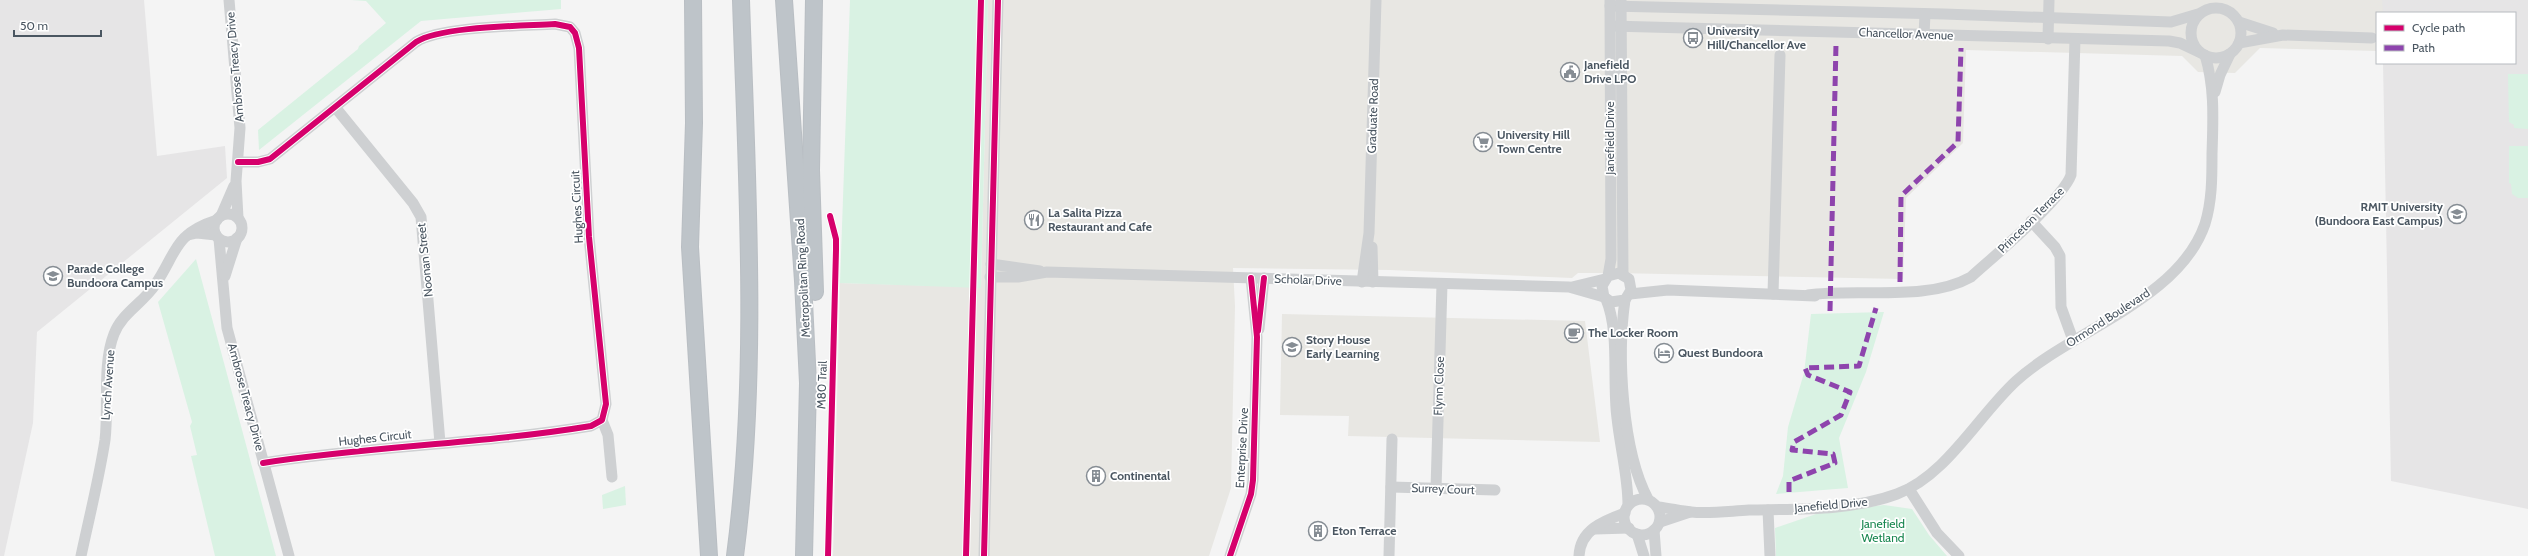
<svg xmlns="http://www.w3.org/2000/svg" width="2528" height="556" font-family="Cabin,sans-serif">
<rect width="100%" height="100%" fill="#f4f4f4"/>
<g fill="#e8e7e3">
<polygon points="988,0 2387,0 2386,13 2377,13 2377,51 2260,48 2235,73 2198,72 2182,56 1966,50 1963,143 1906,198 1903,279 1616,273 1578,273 1572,278 1390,270 1233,268 1235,306 1231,488 1209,556 833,556 840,283 981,287"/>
<polygon points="1282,314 1585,321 1600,442 1348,436 1349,416 1280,415"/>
</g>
<g fill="#e6e5e6">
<polygon points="0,0 144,0 157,156 225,146 227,178 37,332 33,423 4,556 0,556"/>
<polygon points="2382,0 2528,0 2528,509 2391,481 2383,63 2515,63 2515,13 2383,13"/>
</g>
<g fill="#d9f2e3">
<polygon points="351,0 561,0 561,9 421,21 259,150 258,130 358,49 359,46 386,23 366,1"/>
<polygon points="850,0 988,0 981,288 840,283"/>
<polygon points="2508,74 2528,74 2528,129 2514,128 2514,125 2509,122"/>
<polygon points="2509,146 2528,146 2528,198 2518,198 2512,194 2511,184 2509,183"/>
<polygon points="196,259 276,556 215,556 191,456 197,455 190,426 192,422 158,302"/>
<polygon points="1884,312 1866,372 1839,438 1848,488 1776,494 1783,476 1788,427 1804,373 1811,314"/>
<polygon points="625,486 626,505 603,509 602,495"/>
<polygon points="1884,505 1912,509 1929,535 1947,556 1776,556 1775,528 1819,513"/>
</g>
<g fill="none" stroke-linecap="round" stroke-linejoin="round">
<defs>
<g id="highway">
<polyline points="693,0 694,123 690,247 709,556"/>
<polyline points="784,0 803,281 808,383 804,556"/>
<polyline points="814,0 811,170 815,292"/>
<path d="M735,556C759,372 747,185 741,0"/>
</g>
</defs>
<use href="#highway" stroke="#b9bec3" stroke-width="18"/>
<g stroke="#ced0d2" stroke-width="11">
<polyline points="229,0 240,128 236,181 238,218"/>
<polyline points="1621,0 1623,275"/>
<polyline points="1610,6 1944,14 2171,22 2198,14"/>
<circle cx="2216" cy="33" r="25"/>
<polyline points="2239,22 2273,33"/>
<polyline points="1611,26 2169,41 2180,43 2199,52"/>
<polyline points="1924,35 1925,14"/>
<polyline points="2048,39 2049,0"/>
<polyline points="2239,43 2283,35 2372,38"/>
<polyline points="2215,92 2220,75 2230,54"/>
<polyline points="335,107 413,203 421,217 440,443"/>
<path d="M238,162H258L270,159L416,42C441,26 522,26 555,24L570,27L575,33L579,48L589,237L606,404L602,420L591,426C482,444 372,446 263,463"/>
<circle cx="228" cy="228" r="14"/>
<polyline points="221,216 234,186"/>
<polyline points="2031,221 2055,247 2060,256 2061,307 2073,340"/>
<polyline points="188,235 197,233 216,235"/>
<polyline points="219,239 227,328 289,556"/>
<polyline points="1372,247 1373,282"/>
<polyline points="991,264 1040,271"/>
<polyline points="225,276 237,238"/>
<polyline points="1608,276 1619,273 1629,279 1631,290 1625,300 1611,302 1604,297 1602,286 1608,276 1611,259 1610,0"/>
<polyline points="990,277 1018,277 1047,272 1569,287 1604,297"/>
<polyline points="1362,282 1369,233 1376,0"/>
<polyline points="1572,287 1605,279"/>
<polyline points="1630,294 1668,290 1815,296"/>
<polyline points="1773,294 1780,55"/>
<path d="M1808,295C1857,288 1927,302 1971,277C1993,257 2062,200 2071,175L2075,39"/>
<path d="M1606,299C1620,332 1612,381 1617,418C1620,447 1628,476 1628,505"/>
<path d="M1625,300C1617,355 1622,451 1648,499"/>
<polyline points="1259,329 1264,278"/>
<polyline points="602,420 608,435 612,477"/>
<polyline points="1391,487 1495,490"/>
<polyline points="1436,489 1442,284"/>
<polyline points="1909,489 1937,533 1959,556"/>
<circle cx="1642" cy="517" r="18"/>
<path d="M1658,507C1669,508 1680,511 1691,512C1709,514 1730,511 1749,510C1797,509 1851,511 1897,494C1946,476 1978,416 2016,381C2072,330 2179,300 2205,224C2212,201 2212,178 2212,154C2213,120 2215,88 2205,55"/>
<polyline points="1768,510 1770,556"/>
<polyline points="1660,522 1690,512"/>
<polyline points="1595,529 1629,528"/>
<polyline points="1654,530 1656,556"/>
<polyline points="1637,534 1644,556"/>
<path d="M81,556C89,518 99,479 105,440C109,407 102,364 114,334C122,313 143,303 155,285C177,253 173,234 217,220"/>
<polyline points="984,556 998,0"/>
<polyline points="1230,556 1251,494 1253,480 1257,337 1251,278"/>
<polyline points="1389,556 1392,439"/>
<path d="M1579,556C1580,530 1603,521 1625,513"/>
</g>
<use href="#highway" stroke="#bec4c9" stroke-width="16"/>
<g stroke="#8e44ad" stroke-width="5" stroke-dasharray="10 5" stroke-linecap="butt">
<polyline points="1900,282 1901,196 1958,142 1961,48"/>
<polyline points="1830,311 1836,44"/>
<polyline points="1789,492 1789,481 1835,463 1833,454 1792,450 1794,442 1841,415 1850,392 1808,375 1805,368 1859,366 1876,308"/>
</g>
<defs>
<g id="cycleway">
<path d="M238,162H258L270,159L416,42C441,26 522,26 555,24L570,27L575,33L579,48L589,237L606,404L602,420L591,426C482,444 372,446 263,463"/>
<polyline points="1258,331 1264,278"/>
<polyline points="828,556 836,250 836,239 830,216"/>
<polyline points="966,556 981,0"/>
<polyline points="984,556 998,0"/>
<polyline points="1230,556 1251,494 1253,480 1257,337 1251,278"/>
</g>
</defs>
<use href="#cycleway" stroke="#fff" stroke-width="8"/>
<use href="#cycleway" stroke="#d6006c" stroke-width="6"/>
</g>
<defs>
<symbol id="bus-ring" viewBox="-11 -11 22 22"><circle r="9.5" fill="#fff" stroke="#868d94" stroke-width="1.5"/><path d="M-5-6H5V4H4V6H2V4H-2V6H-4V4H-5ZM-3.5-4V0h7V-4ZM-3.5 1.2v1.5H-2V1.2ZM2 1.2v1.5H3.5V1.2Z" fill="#868d94"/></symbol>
<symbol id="civic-ring" viewBox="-11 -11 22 22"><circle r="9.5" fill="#fff" stroke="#868d94" stroke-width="1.5"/><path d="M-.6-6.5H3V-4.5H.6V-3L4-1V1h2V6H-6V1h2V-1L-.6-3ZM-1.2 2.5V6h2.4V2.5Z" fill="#868d94"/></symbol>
<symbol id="supermarket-ring" viewBox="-11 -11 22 22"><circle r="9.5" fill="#fff" stroke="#868d94" stroke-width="1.5"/><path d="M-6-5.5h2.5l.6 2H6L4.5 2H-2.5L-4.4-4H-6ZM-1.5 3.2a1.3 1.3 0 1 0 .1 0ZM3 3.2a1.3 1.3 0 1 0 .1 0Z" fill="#868d94"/></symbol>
<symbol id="university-ring" viewBox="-11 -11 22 22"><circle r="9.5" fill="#fff" stroke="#868d94" stroke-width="1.5"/><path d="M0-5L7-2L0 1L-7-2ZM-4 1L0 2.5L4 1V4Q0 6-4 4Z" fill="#868d94"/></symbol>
<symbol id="restaurant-ring" viewBox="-11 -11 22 22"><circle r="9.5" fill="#fff" stroke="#868d94" stroke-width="1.5"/><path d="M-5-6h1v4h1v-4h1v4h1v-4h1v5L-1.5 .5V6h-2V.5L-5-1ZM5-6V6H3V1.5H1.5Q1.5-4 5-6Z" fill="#868d94"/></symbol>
<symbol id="school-ring" viewBox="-11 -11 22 22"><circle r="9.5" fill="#fff" stroke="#868d94" stroke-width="1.5"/><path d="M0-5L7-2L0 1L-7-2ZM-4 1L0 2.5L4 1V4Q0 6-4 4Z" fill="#868d94"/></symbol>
<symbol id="cafe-ring" viewBox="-11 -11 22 22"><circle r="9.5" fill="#fff" stroke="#868d94" stroke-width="1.5"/><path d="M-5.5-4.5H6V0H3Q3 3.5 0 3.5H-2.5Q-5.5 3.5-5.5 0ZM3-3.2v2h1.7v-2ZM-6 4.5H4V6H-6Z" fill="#868d94"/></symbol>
<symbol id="hotel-ring" viewBox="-11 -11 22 22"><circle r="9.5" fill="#fff" stroke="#868d94" stroke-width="1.5"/><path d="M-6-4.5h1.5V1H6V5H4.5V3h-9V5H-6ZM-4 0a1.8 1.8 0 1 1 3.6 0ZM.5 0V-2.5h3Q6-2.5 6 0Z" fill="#868d94"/></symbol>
<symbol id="building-ring" viewBox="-11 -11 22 22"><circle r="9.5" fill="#fff" stroke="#868d94" stroke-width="1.5"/><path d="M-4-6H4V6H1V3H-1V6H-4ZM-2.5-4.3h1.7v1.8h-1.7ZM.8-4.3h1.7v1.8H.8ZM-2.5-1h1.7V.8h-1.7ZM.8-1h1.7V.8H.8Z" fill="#868d94"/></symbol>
</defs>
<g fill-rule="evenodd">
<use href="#bus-ring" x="1682" y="27" width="22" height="22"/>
<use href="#civic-ring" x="1559" y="61" width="22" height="22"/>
<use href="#supermarket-ring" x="1472" y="131" width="22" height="22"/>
<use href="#university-ring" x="2446" y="203" width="22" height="22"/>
<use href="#restaurant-ring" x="1023" y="209" width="22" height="22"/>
<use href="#school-ring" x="42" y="265" width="22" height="22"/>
<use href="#cafe-ring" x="1563" y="322" width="22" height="22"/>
<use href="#school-ring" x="1281" y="336" width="22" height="22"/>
<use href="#hotel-ring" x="1653" y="342" width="22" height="22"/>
<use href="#building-ring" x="1085" y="465" width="22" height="22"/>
<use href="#building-ring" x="1307" y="520" width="22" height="22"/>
</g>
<g text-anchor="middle" stroke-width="3.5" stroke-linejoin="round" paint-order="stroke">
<g font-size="12" font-weight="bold" fill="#4a5661" stroke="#fff" text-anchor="start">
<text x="1707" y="35">University<tspan x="1707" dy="14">Hill/Chancellor Ave</tspan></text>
<text x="1584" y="69">Janefield<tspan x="1584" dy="14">Drive LPO</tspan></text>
<text x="1497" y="139">University Hill<tspan x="1497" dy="14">Town Centre</tspan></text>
<text x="2443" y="211" text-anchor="end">RMIT University<tspan x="2443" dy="14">(Bundoora East Campus)</tspan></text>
<text x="1048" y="217">La Salita Pizza<tspan x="1048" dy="14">Restaurant and Cafe</tspan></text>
<text x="67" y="273">Parade College<tspan x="67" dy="14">Bundoora Campus</tspan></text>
<text x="1588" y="337">The Locker Room</text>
<text x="1306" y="344">Story House<tspan x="1306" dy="14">Early Learning</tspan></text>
<text x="1678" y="357">Quest Bundoora</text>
<text x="1110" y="480">Continental</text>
<text x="1332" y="535">Eton Terrace</text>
</g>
<g font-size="12" fill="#4a5661" stroke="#fff">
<text transform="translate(1906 34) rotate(2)" y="4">Chancellor Avenue</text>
<text transform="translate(235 67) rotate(-95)" y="4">Ambrose Treacy Drive</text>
<text transform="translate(1373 116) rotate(-88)" y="4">Graduate Road</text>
<text transform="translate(1610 138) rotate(-90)" y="4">Janefield Drive</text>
<text transform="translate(577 207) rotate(-93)" y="4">Hughes Circuit</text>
<text transform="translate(2031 220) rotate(-45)" y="4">Princeton Terrace</text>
<text transform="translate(425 260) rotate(-96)" y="4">Noonan Street</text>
<text transform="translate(803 278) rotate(-93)" y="4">Metropolitan Ring Road</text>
<text transform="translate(1308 280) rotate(2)" y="4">Scholar Drive</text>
<text transform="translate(2108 318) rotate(-33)" y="4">Ormond Boulevard</text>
<text transform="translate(108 385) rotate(-86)" y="4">Lynch Avenue</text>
<text transform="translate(822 385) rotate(-88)" y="4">M80 Trail</text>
<text transform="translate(1439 386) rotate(-88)" y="4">Flynn Close</text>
<text transform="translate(246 397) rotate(75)" y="4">Ambrose Treacy Drive</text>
<text transform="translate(375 438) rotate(-6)" y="4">Hughes Circuit</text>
<text transform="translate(1242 448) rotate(-87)" y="4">Enterprise Drive</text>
<text transform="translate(1443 489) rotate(2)" y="4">Surrey Court</text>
<text transform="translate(1831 505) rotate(-5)" y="4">Janefield Drive</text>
</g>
<g font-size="12" fill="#17864f" stroke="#fff">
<text x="1883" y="528">Janefield<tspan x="1883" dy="14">Wetland</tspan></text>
</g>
</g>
<rect x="2376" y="12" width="140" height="52" fill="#ffffff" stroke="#b7bbc0"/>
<rect x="2384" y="25" width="20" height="6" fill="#d6006c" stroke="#b7bbc0"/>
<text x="2412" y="32" font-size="12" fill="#4a5661">Cycle path</text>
<rect x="2384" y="45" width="20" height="6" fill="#8e44ad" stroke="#b7bbc0"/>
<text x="2412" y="52" font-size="12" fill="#4a5661">Path</text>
<path d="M14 30v6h87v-6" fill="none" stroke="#4a5661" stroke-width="2"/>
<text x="20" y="30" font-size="12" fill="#4a5661" stroke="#ffffff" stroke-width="3" paint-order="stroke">50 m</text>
</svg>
